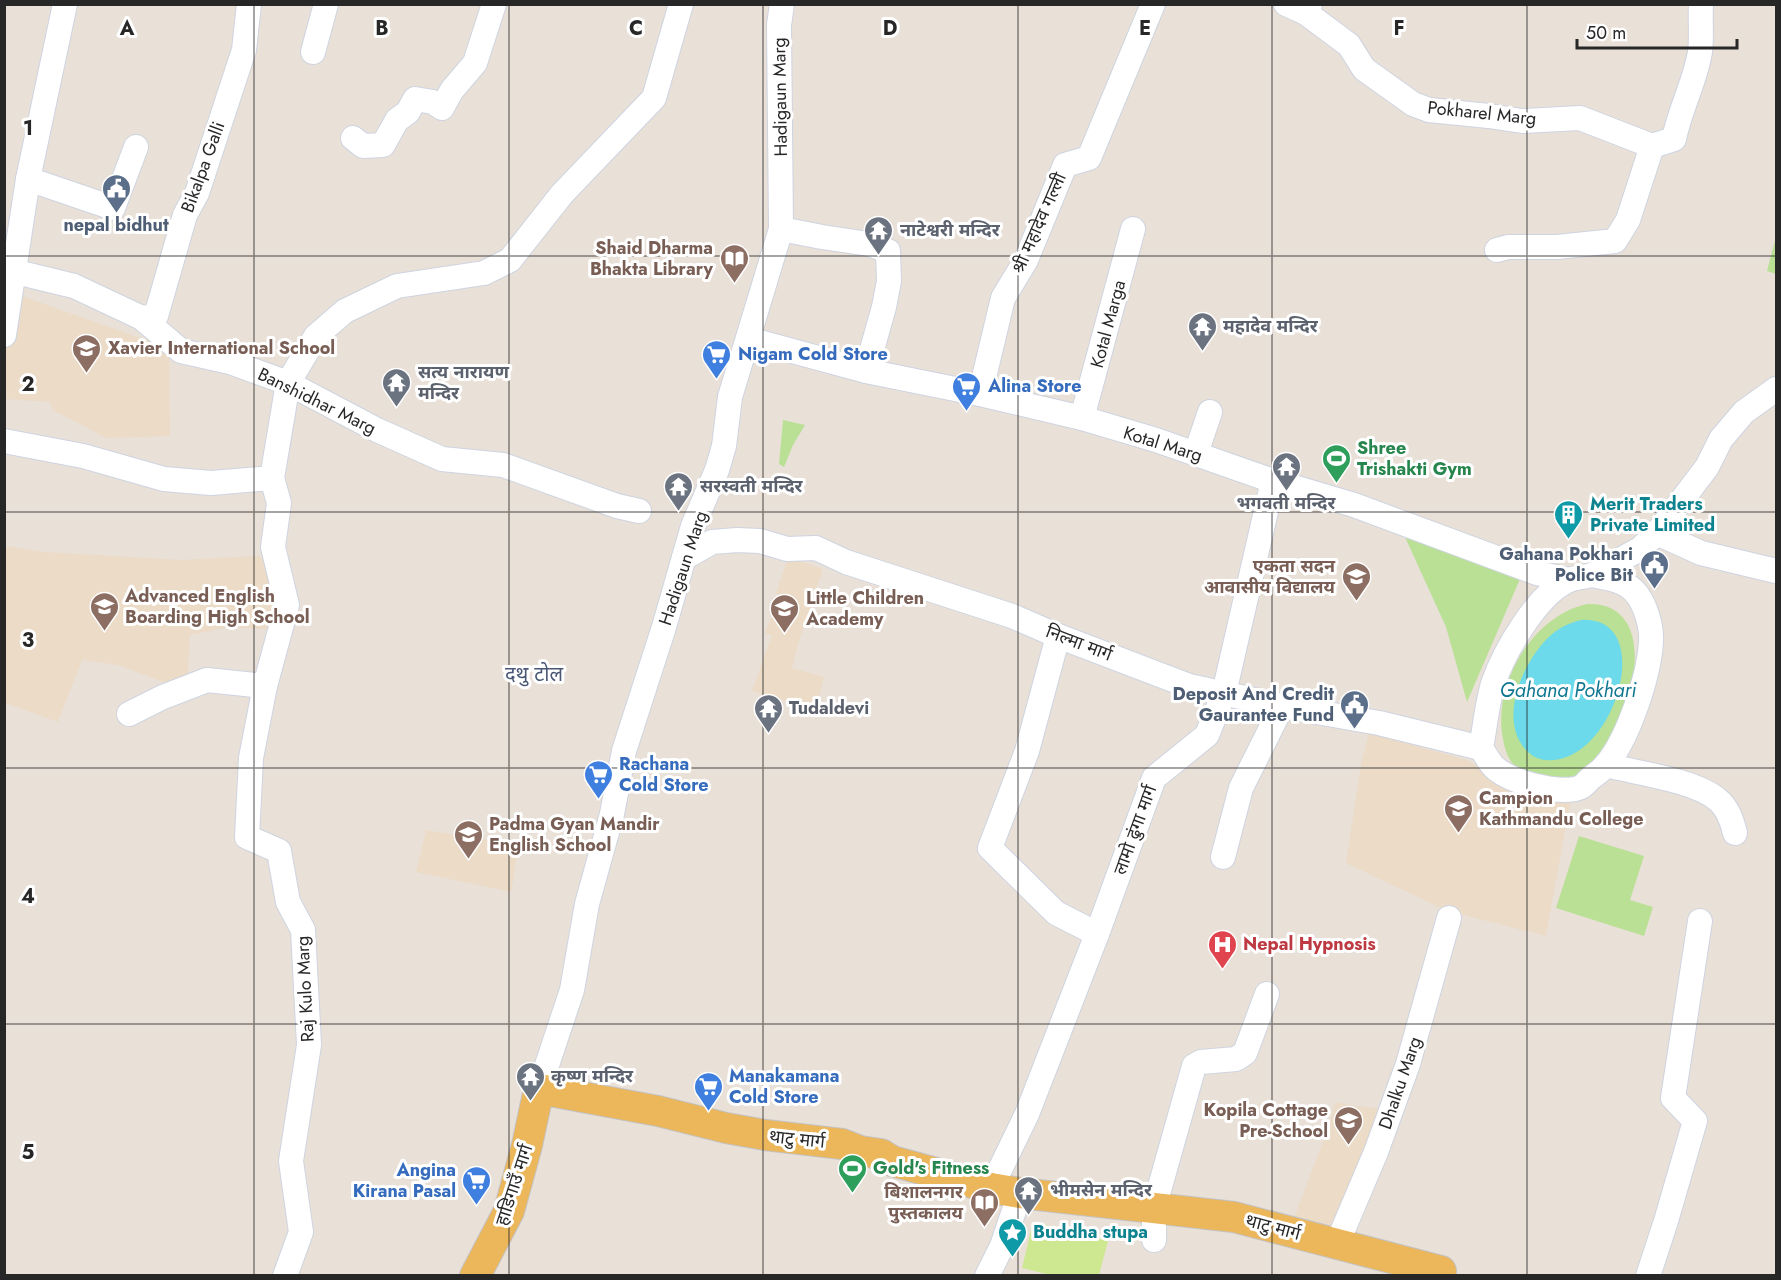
<svg xmlns="http://www.w3.org/2000/svg" width="1781" height="1280" font-family="Jost,'Noto Sans Devanagari',sans-serif">
<rect width="100%" height="100%" fill="#e9e0d8"/>
<g fill="#ebdbc7">
<polygon points="16,294 169,348 170,436 106,438 53,410 50,402 5,399 4,348 7,320"/>
<polygon points="4,546 45,552 182,560 258,556 277,565 284,602 269,629 230,627 190,635 187,686 171,685 118,665 82,660 58,722 5,703"/>
<polygon points="788,557 823,569 798,644 792,668 824,677 816,710 752,691 772,635 765,633 780,596 776,594"/>
<polygon points="1369,733 1470,761 1492,779 1570,803 1546,936 1447,911 1346,863 1361,764"/>
<polygon points="426,830 519,845 511,892 416,872"/>
<polygon points="1335,1102 1355,1106 1389,1109 1344,1223 1330,1226 1294,1218 1330,1123"/>
</g>
<g fill="#b9e095">
<polygon points="1776,237 1776,274 1767,271"/>
<polygon points="783,420 805,425 793,445 784,467 779,464"/>
<polygon points="1405,537 1520,579 1467,702 1446,627"/>
<path d="M1587,604C1675,601 1624,759 1573,777C1563,781 1556,780 1546,777C1538,775 1527,774 1520,770C1509,764 1505,750 1503,739C1492,685 1532,616 1587,604Z"/>
<polygon points="1579,836 1644,856 1630,900 1653,907 1644,936 1556,908"/>
</g>
<polygon fill="#cee791" points="1033,1222 1108,1241 1099,1275 1051,1275 1022,1268"/>
<path fill="#6cdaea" d="M1581,620C1656,615 1618,755 1553,760C1543,761 1534,758 1528,752C1496,722 1523,661 1549,637C1558,628 1569,623 1581,620Z"/>
<g fill="none" stroke-linecap="round" stroke-linejoin="round">
<defs>
<g id="minor">
<polyline points="1286,4 1306,13"/>
<polyline points="1310,4 1306,13 1349,45 1364,69 1413,104 1429,110 1489,116 1522,121 1580,118 1652,146"/>
<polyline points="313,52 326,4"/>
<polyline points="353,138 363,146 383,145 397,120 408,112 415,99 433,102 442,108 452,90 475,63 494,4"/>
<polyline points="28,179 113,208 136,147"/>
<polyline points="781,229 822,237 869,244 888,251 889,281 884,307 866,371"/>
<path d="M1497,250L1508,247H1557L1615,241L1628,220L1652,146L1674,139C1680,109 1695,82 1700,52C1702,37 1700,20 1701,4"/>
<polyline points="4,269 74,286 142,318 181,351 230,362 288,383 377,430 442,459 503,465 617,506 639,511"/>
<polyline points="142,318 156,316 185,215 197,193 244,50 249,4"/>
<polyline points="4,335 28,179 65,4"/>
<polyline points="748,339 866,371 980,394 1082,418 1156,440 1273,481 1354,505 1537,573 1569,580"/>
<polyline points="980,394 1003,298 1026,260 1065,165 1089,158 1153,4"/>
<polyline points="1082,418 1133,229"/>
<polyline points="4,441 83,456 164,479 211,483 272,478"/>
<polyline points="1196,453 1210,412"/>
<polyline points="1657,533 1701,553 1776,571"/>
<polyline points="684,558 712,542 737,540 760,541 787,549 816,548 846,562 1012,616 1058,636 1189,686 1282,706 1379,723 1481,748"/>
<path d="M1592,575C1607,578 1623,580 1634,591C1645,602 1652,626 1651,642C1649,676 1628,740 1605,766C1602,770 1596,774 1591,778C1588,780 1585,785 1581,787C1562,796 1509,782 1494,767C1489,762 1485,754 1481,748C1485,727 1487,704 1493,684C1504,652 1537,594 1569,580C1576,577 1585,577 1592,575Z"/>
<polyline points="1592,575 1640,549 1657,533 1707,467 1721,439 1744,412 1776,389"/>
<polyline points="1058,636 1027,751 990,848 1056,913 1097,934"/>
<polyline points="129,714 163,697 207,680 265,686"/>
<path d="M1606,765C1636,773 1695,780 1718,800C1728,808 1732,821 1735,833"/>
<polyline points="1223,857 1241,788 1282,706"/>
<polyline points="539,1089 572,990 587,904 612,814 624,751 664,627 693,526 717,470 724,446 730,397 781,229 779,25 782,4"/>
<polyline points="991,1188 1027,1114 1097,934 1154,778 1207,735 1224,693 1273,481"/>
<polyline points="1154,1240 1154,1208 1194,1066 1201,1062 1236,1059 1245,1053 1267,994"/>
<polyline points="1337,1244 1376,1152 1408,1064 1449,918"/>
<polyline points="285,1276 301,1232 291,1161 309,1045 303,930 288,902 279,851 247,837 251,758 265,686 287,605 273,547 279,503 272,478 288,383 316,336 345,311 397,286 484,273 510,260 562,194 654,98 681,4"/>
<polyline points="987,1276 1002,1246 1020,1193"/>
<polyline points="1648,1276 1666,1221 1695,1121 1673,1098 1700,921"/>
</g>
<polyline id="major" points="475,1276 509,1211 527,1145 539,1089 658,1111 726,1128 765,1135 842,1144 860,1151 881,1154 892,1161 991,1188 1020,1193 1234,1217 1441,1271"/>
</defs>
<use href="#minor" stroke="#ced4e0" stroke-width="26"/>
<use href="#major" stroke="#c3c3c3" stroke-width="32"/>
<use href="#minor" stroke="#fff" stroke-width="24"/>
<use href="#major" stroke="#ecb65a" stroke-width="30"/>
</g>
<path fill="none" stroke="#272727" stroke-width="1.5" stroke-opacity="0.55" d="M254,4V1276M509,4V1276M763,4V1276M1018,4V1276M1272,4V1276M1527,4V1276M4,256H1776M4,512H1776M4,768H1776M4,1024H1776"/>
<defs>
<symbol id="civic-pin" viewBox="-11 -11 22 30"><path d="M0 17L-7.5 6A9.5 9.5 0 1 1 7.5 6Z" fill="#5c6f8a" stroke="#fff"/><path d="M-.6-6.5H3V-4.5H.6V-3L4-1V1h2V6H-6V1h2V-1L-.6-3ZM-1.2 2.5V6h2.4V2.5Z" fill="#fff"/></symbol>
<symbol id="temple-pin" viewBox="-11 -11 22 30"><path d="M0 17L-7.5 6A9.5 9.5 0 1 1 7.5 6Z" fill="#6b7280" stroke="#fff"/><path d="M0-6L5-2H3V0L6.5 2.5H4V6H1.5V3h-3V6H-4V2.5H-6.5L-3 0V-2H-5Z" fill="#fff"/></symbol>
<symbol id="library-pin" viewBox="-11 -11 22 30"><path d="M0 17L-7.5 6A9.5 9.5 0 1 1 7.5 6Z" fill="#8d6e63" stroke="#fff"/><path d="M-6-4Q-3-5.5-.7-3.5V5Q-3 3-6 4ZM6-4Q3-5.5 .7-3.5V5Q3 3 6 4Z" fill="#fff"/></symbol>
<symbol id="school-pin" viewBox="-11 -11 22 30"><path d="M0 17L-7.5 6A9.5 9.5 0 1 1 7.5 6Z" fill="#8d6e63" stroke="#fff"/><path d="M0-5L7-2L0 1L-7-2ZM-4 1L0 2.5L4 1V4Q0 6-4 4Z" fill="#fff"/></symbol>
<symbol id="supermarket-pin" viewBox="-11 -11 22 30"><path d="M0 17L-7.5 6A9.5 9.5 0 1 1 7.5 6Z" fill="#3f7fe0" stroke="#fff"/><path d="M-6-5.5h2.5l.6 2H6L4.5 2H-2.5L-4.4-4H-6ZM-1.5 3.2a1.3 1.3 0 1 0 .1 0ZM3 3.2a1.3 1.3 0 1 0 .1 0Z" fill="#fff"/></symbol>
<symbol id="stadium-pin" viewBox="-11 -11 22 30"><path d="M0 17L-7.5 6A9.5 9.5 0 1 1 7.5 6Z" fill="#2e9e5b" stroke="#fff"/><path d="M0-5a6.5 5 0 1 0 0 10a6.5 5 0 1 0 0-10ZM-3.5-1.8h7v3.6h-7Z" fill="#fff"/></symbol>
<symbol id="building-pin" viewBox="-11 -11 22 30"><path d="M0 17L-7.5 6A9.5 9.5 0 1 1 7.5 6Z" fill="#0f9aa8" stroke="#fff"/><path d="M-4-6H4V6H1V3H-1V6H-4ZM-2.5-4.3h1.7v1.8h-1.7ZM.8-4.3h1.7v1.8H.8ZM-2.5-1h1.7V.8h-1.7ZM.8-1h1.7V.8H.8Z" fill="#fff"/></symbol>
<symbol id="university-pin" viewBox="-11 -11 22 30"><path d="M0 17L-7.5 6A9.5 9.5 0 1 1 7.5 6Z" fill="#8d6e63" stroke="#fff"/><path d="M0-5L7-2L0 1L-7-2ZM-4 1L0 2.5L4 1V4Q0 6-4 4Z" fill="#fff"/></symbol>
<symbol id="hospital-pin" viewBox="-11 -11 22 30"><path d="M0 17L-7.5 6A9.5 9.5 0 1 1 7.5 6Z" fill="#e0444e" stroke="#fff"/><path d="M-5-5h3v3.5h4V-5h3V5h-3V1.5h-4V5h-3Z" fill="#fff"/></symbol>
<symbol id="sight-pin" viewBox="-11 -11 22 30"><path d="M0 17L-7.5 6A9.5 9.5 0 1 1 7.5 6Z" fill="#0f9aa8" stroke="#fff"/><path d="M0-6L1.8-2.2L6-1.7L2.9 1.2L3.7 5.4L0 3.3L-3.7 5.4L-2.9 1.2L-6-1.7L-1.8-2.2Z" fill="#fff"/></symbol>
</defs>
<g fill-rule="evenodd">
<use href="#civic-pin" x="100" y="172" width="33" height="45"/>
<use href="#temple-pin" x="862" y="214" width="33" height="45"/>
<use href="#library-pin" x="718" y="242" width="33" height="45"/>
<use href="#temple-pin" x="1186" y="310" width="33" height="45"/>
<use href="#school-pin" x="70" y="332" width="33" height="45"/>
<use href="#supermarket-pin" x="700" y="338" width="33" height="45"/>
<use href="#temple-pin" x="380" y="366" width="33" height="45"/>
<use href="#supermarket-pin" x="950" y="370" width="33" height="45"/>
<use href="#stadium-pin" x="1320" y="442" width="33" height="45"/>
<use href="#temple-pin" x="1270" y="450" width="33" height="45"/>
<use href="#temple-pin" x="662" y="470" width="33" height="45"/>
<use href="#building-pin" x="1552" y="498" width="33" height="45"/>
<use href="#civic-pin" x="1638" y="548" width="33" height="45"/>
<use href="#school-pin" x="1340" y="560" width="33" height="45"/>
<use href="#school-pin" x="88" y="590" width="33" height="45"/>
<use href="#school-pin" x="768" y="592" width="33" height="45"/>
<use href="#civic-pin" x="1338" y="688" width="33" height="45"/>
<use href="#temple-pin" x="752" y="692" width="33" height="45"/>
<use href="#supermarket-pin" x="582" y="758" width="33" height="45"/>
<use href="#university-pin" x="1442" y="792" width="33" height="45"/>
<use href="#school-pin" x="452" y="818" width="33" height="45"/>
<use href="#hospital-pin" x="1206" y="928" width="33" height="45"/>
<use href="#temple-pin" x="514" y="1060" width="33" height="45"/>
<use href="#supermarket-pin" x="692" y="1070" width="33" height="45"/>
<use href="#school-pin" x="1332" y="1104" width="33" height="45"/>
<use href="#stadium-pin" x="836" y="1152" width="33" height="45"/>
<use href="#supermarket-pin" x="460" y="1164" width="33" height="45"/>
<use href="#temple-pin" x="1012" y="1174" width="33" height="45"/>
<use href="#library-pin" x="968" y="1186" width="33" height="45"/>
<use href="#sight-pin" x="996" y="1216" width="33" height="45"/>
</g>
<g text-anchor="middle" stroke-width="6" stroke-linejoin="round" paint-order="stroke">
<g font-size="18" fill="#272727" stroke="#fff">
<text transform="translate(780 97) rotate(-91)" y="6">Hadigaun Marg</text>
<text transform="translate(1482 113) rotate(6)" y="6">Pokharel Marg</text>
<text transform="translate(203 167) rotate(-70)" y="6">Bikalpa Galli</text>
<text transform="translate(1039 223) rotate(-66)" y="6">श्री महादेव गल्ली</text>
<text transform="translate(1108 324) rotate(-75)" y="6">Kotal Marga</text>
<text transform="translate(317 401) rotate(26)" y="6">Banshidhar Marg</text>
<text transform="translate(1163 444) rotate(17)" y="6">Kotal Marg</text>
<text transform="translate(683 568) rotate(-72)" y="6">Hadigaun Marg</text>
<text transform="translate(1079 643) rotate(21)" y="6">निल्मा मार्ग</text>
<text transform="translate(1135 830) rotate(-70)" y="6">लामो ढुंगा मार्ग</text>
<text transform="translate(305 989) rotate(-93)" y="6">Raj Kulo Marg</text>
<text transform="translate(1400 1083) rotate(-71)" y="6">Dhalku Marg</text>
<text transform="translate(797 1139) rotate(6)" y="6">थाटु मार्ग</text>
<text transform="translate(514 1185) rotate(-72)" y="6">हाडिगाउँ मार्ग</text>
<text transform="translate(1273 1227) rotate(15)" y="6">थाटु मार्ग</text>
</g>
<g font-size="18" font-weight="bold" fill="#4e5e75" stroke="#fff" text-anchor="end">
<text x="116" y="231" text-anchor="middle">nepal bidhut</text>
<text x="1633" y="560">Gahana Pokhari<tspan x="1633" dy="21">Police Bit</tspan></text>
<text x="1334" y="700">Deposit And Credit<tspan x="1334" dy="21">Gaurantee Fund</tspan></text>
</g>
<g font-size="18" font-weight="bold" fill="#5b616d" stroke="#fff" text-anchor="start">
<text x="900" y="236">नाटेश्वरी मन्दिर</text>
<text x="1223" y="332">महादेव मन्दिर</text>
<text x="418" y="378">सत्य नारायण<tspan x="418" dy="21">मन्दिर</tspan></text>
<text x="700" y="492">सरस्वती मन्दिर</text>
<text x="1286" y="509" text-anchor="middle">भगवती मन्दिर</text>
<text x="789" y="714">Tudaldevi</text>
<text x="551" y="1082">कृष्ण मन्दिर</text>
<text x="1050" y="1196">भीमसेन मन्दिर</text>
</g>
<g font-size="18" font-weight="bold" fill="#785e54" stroke="#fff" text-anchor="start">
<text x="713" y="254" text-anchor="end">Shaid Dharma<tspan x="713" dy="21">Bhakta Library</tspan></text>
<text x="108" y="354">Xavier International School</text>
<text x="1335" y="572" text-anchor="end">एकता सदन<tspan x="1335" dy="21">आवासीय विद्यालय</tspan></text>
<text x="125" y="602">Advanced English<tspan x="125" dy="21">Boarding High School</tspan></text>
<text x="806" y="604">Little Children<tspan x="806" dy="21">Academy</tspan></text>
<text x="1479" y="804">Campion<tspan x="1479" dy="21">Kathmandu College</tspan></text>
<text x="489" y="830">Padma Gyan Mandir<tspan x="489" dy="21">English School</tspan></text>
<text x="1328" y="1116" text-anchor="end">Kopila Cottage<tspan x="1328" dy="21">Pre-School</tspan></text>
<text x="963" y="1198" text-anchor="end">बिशालनगर<tspan x="963" dy="21">पुस्तकालय</tspan></text>
</g>
<g font-size="18" font-weight="bold" fill="#366cbe" stroke="#fff" text-anchor="start">
<text x="738" y="360">Nigam Cold Store</text>
<text x="988" y="392">Alina Store</text>
<text x="619" y="770">Rachana<tspan x="619" dy="21">Cold Store</tspan></text>
<text x="729" y="1082">Manakamana<tspan x="729" dy="21">Cold Store</tspan></text>
<text x="456" y="1176" text-anchor="end">Angina<tspan x="456" dy="21">Kirana Pasal</tspan></text>
</g>
<g font-size="18" font-weight="bold" fill="#27864d" stroke="#fff" text-anchor="start">
<text x="1357" y="454">Shree<tspan x="1357" dy="21">Trishakti Gym</tspan></text>
<text x="873" y="1174">Gold's Fitness</text>
</g>
<g font-size="18" font-weight="bold" fill="#0d838f" stroke="#fff" text-anchor="start">
<text x="1590" y="510">Merit Traders<tspan x="1590" dy="21">Private Limited</tspan></text>
<text x="1033" y="1238">Buddha stupa</text>
</g>
<g font-size="18" font-weight="bold" fill="#be3a42" stroke="#fff" text-anchor="start">
<text x="1243" y="950">Nepal Hypnosis</text>
</g>
<g font-size="20" fill="#495775" stroke="#fff">
<text x="534" y="681">दथु टोल</text>
</g>
<g font-size="20" font-style="italic" fill="#107791" stroke="#fff">
<text x="1568" y="697">Gahana Pokhari</text>
</g>
</g>
<g font-size="20" text-anchor="middle" font-weight="bold" fill="#272727" stroke="#fff" stroke-width="6" stroke-linejoin="round" paint-order="stroke">
<text x="127" y="35">A</text>
<text x="382" y="35">B</text>
<text x="636" y="35">C</text>
<text x="890" y="35">D</text>
<text x="1145" y="35">E</text>
<text x="1399" y="35">F</text>
<text x="28" y="135">1</text>
<text x="28" y="391">2</text>
<text x="28" y="647">3</text>
<text x="28" y="903">4</text>
<text x="28" y="1159">5</text>
</g>
<rect width="1781" height="1280" fill="none" stroke="#272727" stroke-width="12"/>
<path d="M1577 39v9h160v-9" fill="none" stroke="#272727" stroke-width="3"/>
<text x="1586" y="39" font-size="18" fill="#272727" stroke="#ffffff" stroke-width="4.5" paint-order="stroke">50 m</text>
</svg>
